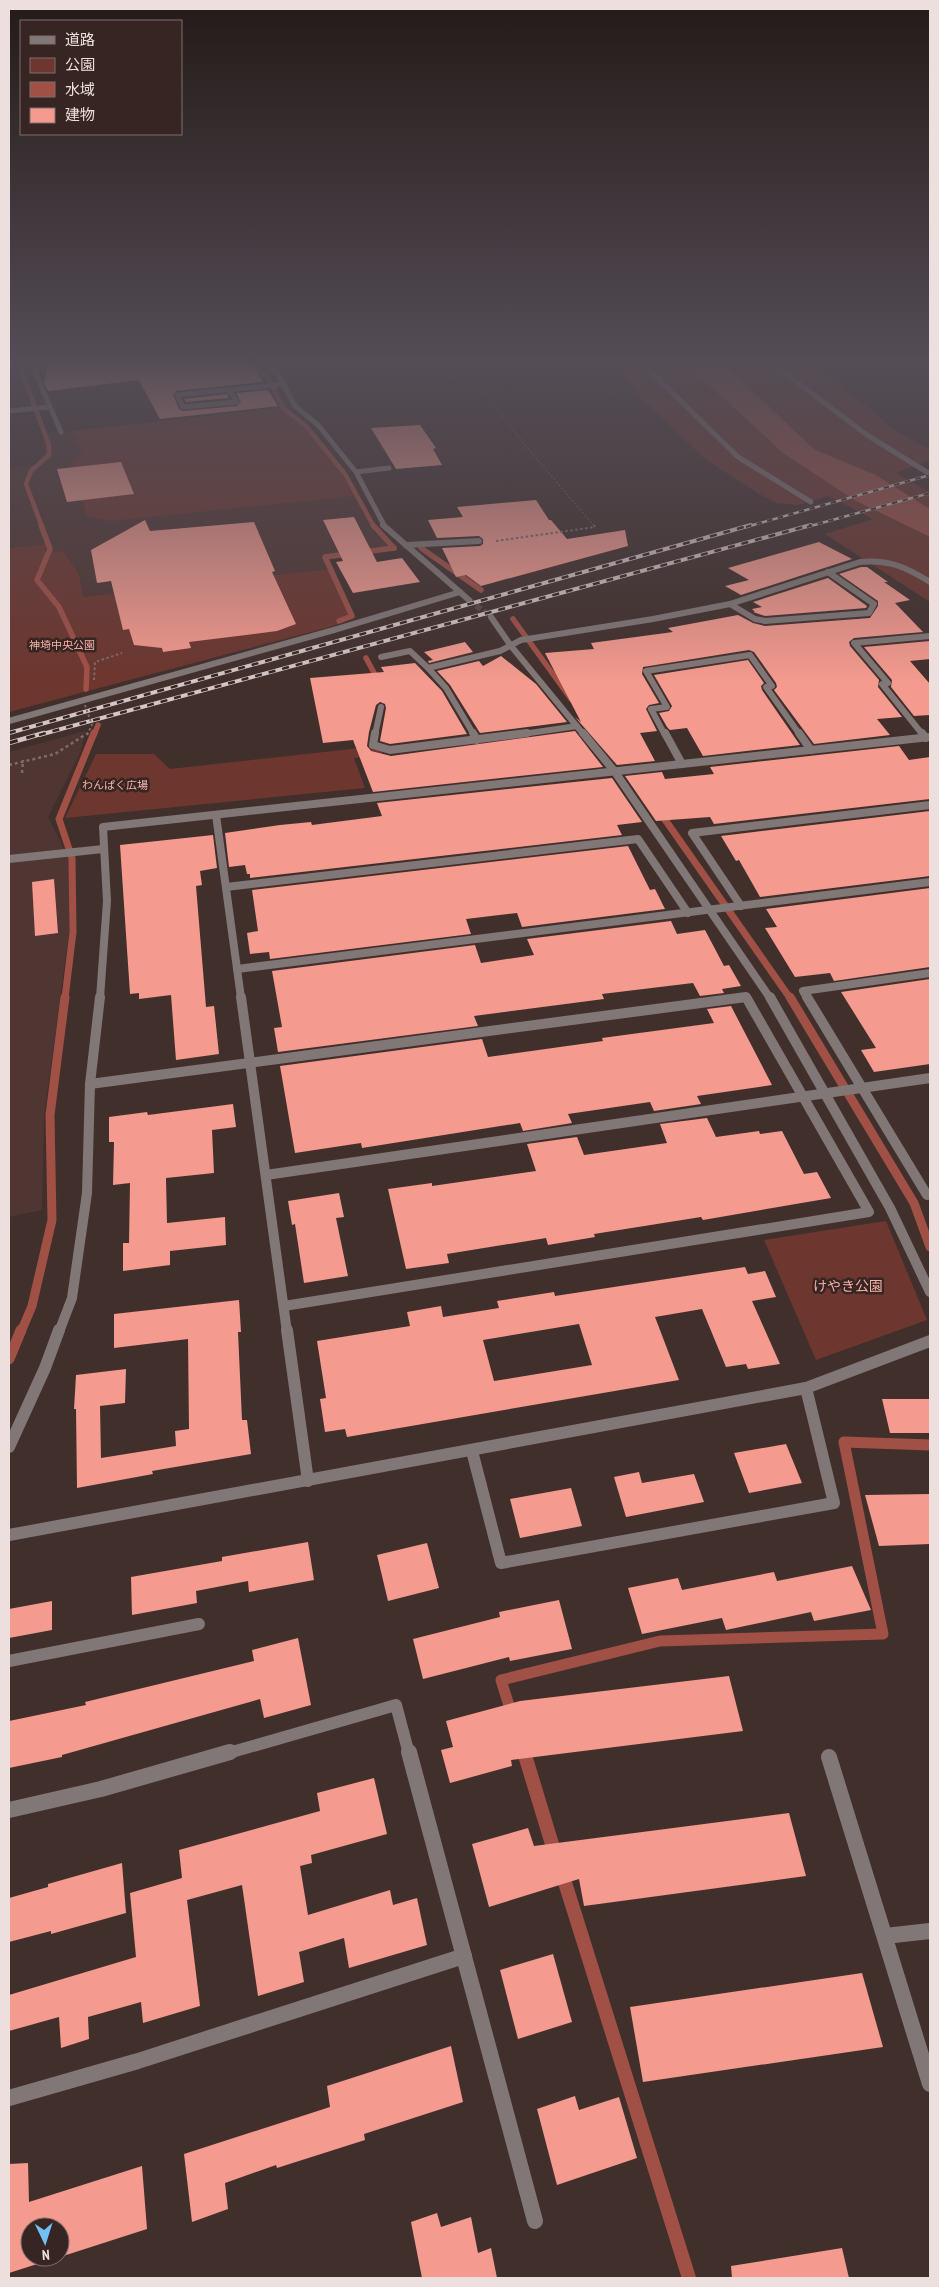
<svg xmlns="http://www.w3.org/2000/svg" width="939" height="2287" font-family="'PT Sans Narrow','Noto Sans JP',sans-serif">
<rect width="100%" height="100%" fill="#412f2c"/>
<g fill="#503633">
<polygon points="282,408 304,426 343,474 371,526 393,548 324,557 329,569 83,597 79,574 45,553 45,544 9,548 9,467 35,465 46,454 42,434"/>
<polygon points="85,731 80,753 48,817 69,859 69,932 44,1117 42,1210 9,1217 9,752"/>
</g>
<g fill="#6d362f">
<polygon points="601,361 683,361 783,453 856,501 930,537 930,602 825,534 873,519 829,496 798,505 777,503 761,495 705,459 640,397 620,372"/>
<polygon points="721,361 811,361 895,430 930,450 930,460 896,473 930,492 930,509 876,475 814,449"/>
<path d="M282,408C311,432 336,462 354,496L111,521L87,516L70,463L82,455L71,431Z"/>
<polygon points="46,544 45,553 63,551 79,574 83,597 329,569 351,619 330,627 9,712 9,548"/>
<polygon points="369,747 381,750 383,755 354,758 365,788 65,818 96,754 154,754 170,769"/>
<polygon points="886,1221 927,1320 816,1360 764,1240"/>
</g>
<polygon fill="#a15046" points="683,361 721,361 814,449 876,475 930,509 930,537 856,501 783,453"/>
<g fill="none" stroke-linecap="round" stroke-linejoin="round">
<g stroke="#a15046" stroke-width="4.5">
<polyline points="27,361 20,367 49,445 49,455 31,471 26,484 42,527"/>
<polyline points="246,361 268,377 283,408 306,426 345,474 374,527"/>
</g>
<g stroke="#a15046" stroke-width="5.5">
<polyline points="41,525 50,549 37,580 59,607 87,667 86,689"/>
<polyline points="373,525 394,548"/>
<polyline points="421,548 481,590"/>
<polyline points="513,619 571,699"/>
<polyline points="339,621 352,616 325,557 394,548"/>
<polyline points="366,658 379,682"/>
<polyline points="94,735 98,725"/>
</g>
<g stroke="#a15046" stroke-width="7">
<polyline points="659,811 790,998"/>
<polyline points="65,998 73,932 72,858 59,819 94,733"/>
</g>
<g stroke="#a15046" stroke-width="9">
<polyline points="790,997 914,1203 930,1247"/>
<polyline points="21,1332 32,1306 52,1220 50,1115 65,997"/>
</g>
<g stroke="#a15046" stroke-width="11">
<polyline points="9,1359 21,1330"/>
<polyline points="512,1715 501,1680 660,1641 883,1634 844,1442 930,1445"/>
<polyline points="522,1747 524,1754"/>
</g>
<g stroke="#a15046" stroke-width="14">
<polyline points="524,1752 555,1854"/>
<polyline points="562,1873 689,2278"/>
</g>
</g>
<g fill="#f49a8e" fill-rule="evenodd">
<polygon points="49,361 251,361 263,382 176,391 173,395 179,409 183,411 237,406 241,402 236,393 268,390 278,406 160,419 139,380 48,391 44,383"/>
<polygon points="227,394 229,398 186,402 184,399"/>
<polygon points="420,425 436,448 433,449 442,465 396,469 371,428"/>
<polygon points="121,462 134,494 67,502 57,469"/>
<polygon points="536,500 549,520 551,520 567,539 625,530 628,546 481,586 466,575 456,577 442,548 480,546 483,544 483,539 479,536 437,538 428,520 463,517 457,507"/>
<polygon points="354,517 377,562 402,558 420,582 353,593 336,562 343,561 323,520"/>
<polygon points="145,520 150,531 254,522 275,571 272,572 296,624 277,631 189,642 191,648 163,652 162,648 134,645 129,629 123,630 111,581 97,583 91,550"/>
<polygon points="819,542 852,559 741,595 725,586 749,580 728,568"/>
<polygon points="861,567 867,567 888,582 884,582 910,600 895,603 923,632 854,638 849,642 850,646 879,680 878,687 902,717 877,719 890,735 814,744 774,690 777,687 776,683 754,652 749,650 643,667 642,674 659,703 649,705 646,709 657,731 640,733 655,761 617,765 575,717 581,722 545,653 594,649 591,643 673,632 668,628 738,615 753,623 765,626 870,618 878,606 878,601 839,574"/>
<polygon points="828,578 867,606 866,608 765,616 753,612 755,612 752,609 762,607 753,602"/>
<polygon points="930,641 930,659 910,661 930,684 930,715 914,716 891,687 892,680 864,647"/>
<polygon points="465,642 473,652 429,663 428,661 433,660 424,652"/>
<polygon points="501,656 536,684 567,722 480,733 450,685 437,671 479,661 483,666"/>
<polygon points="748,660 764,683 761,686 762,690 800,745 703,756 687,728 670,730 667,727 659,713 669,711 672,706 654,675"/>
<polygon points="415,663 442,691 467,734 390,744 380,741 386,708 385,704 380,702 376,705 369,732 367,746 371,751 391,756 575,731 603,767 373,792 353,740 323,743 310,678 384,672 381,667"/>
<polygon points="899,746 909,760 930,757 930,799 714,824 710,817 656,821 625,776 662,772 665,779 714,774 710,767"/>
<polygon points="612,778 642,822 617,825 622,835 250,878 250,874 247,874 245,865 229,867 225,833 280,825 311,822 312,825 382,816 377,803"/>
<polygon points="930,811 930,876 760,897 739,860 736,861 721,836"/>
<polygon points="213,835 217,868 200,871 202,885 196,886 206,1007 214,1006 219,1054 176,1060 171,995 139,999 139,993 130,994 120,845"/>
<polygon points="628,846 650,890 655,889 665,909 522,927 517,913 466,919 471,934 270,959 269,952 250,954 247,933 258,931 252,890"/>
<polygon points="54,879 58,933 35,936 32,882"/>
<polygon points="930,888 930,967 834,981 830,973 795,977 765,928 777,927 766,909"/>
<polygon points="671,921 677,934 705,930 724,966 729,965 741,986 722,989 724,993 700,996 693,983 602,994 604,999 474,1016 478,1026 278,1052 274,1028 282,1027 272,971 475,945 481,963 534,955 527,939"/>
<polygon points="930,979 930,1064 874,1072 861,1050 876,1048 841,992"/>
<polygon points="731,1006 772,1085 697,1096 701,1104 654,1111 650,1102 568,1114 572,1123 523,1131 520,1123 362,1148 361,1143 295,1153 280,1066 482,1039 488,1057 603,1041 602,1038 714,1023 707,1009"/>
<polygon points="233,1104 236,1127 212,1130 214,1173 166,1178 167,1223 225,1217 226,1245 170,1251 170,1265 123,1271 123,1243 129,1243 130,1183 113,1185 114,1142 109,1142 109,1117 147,1112 148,1115"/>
<polygon points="707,1118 716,1137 759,1131 760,1134 782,1131 804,1174 817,1172 831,1198 703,1220 701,1217 594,1234 595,1237 548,1245 546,1238 447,1254 449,1263 406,1269 388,1189 432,1183 432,1186 536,1171 527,1144 577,1137 584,1155 667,1143 660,1124"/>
<polygon points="339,1193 344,1217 336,1218 348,1276 304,1283 295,1224 292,1225 288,1201"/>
<path d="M745,1267L748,1274L765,1271L776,1297L752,1301L780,1364L748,1369L746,1364L726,1367L702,1309L655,1317L679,1380L347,1437L345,1429L325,1432L320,1399L326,1398L317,1341L410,1326L407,1312L441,1306L443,1317L499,1308L497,1301L554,1292L555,1296ZM579,1324L592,1365L494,1381L483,1340Z"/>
<polygon points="239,1300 241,1332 238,1332 242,1420 247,1420 251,1454 152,1471 153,1474 77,1488 76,1409 74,1409 76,1375 126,1369 125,1403 100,1406 101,1458 176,1446 175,1431 189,1429 188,1339 114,1348 114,1314"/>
<polygon points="882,1399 930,1399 930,1433 890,1433"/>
<polygon points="786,1444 802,1483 749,1493 734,1453"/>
<polygon points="639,1472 642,1483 694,1474 704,1502 626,1517 614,1477"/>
<polygon points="571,1488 582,1526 520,1538 510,1499"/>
<polygon points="930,1494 930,1544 879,1546 865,1495"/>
<polygon points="308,1542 314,1580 249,1592 248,1581 196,1591 197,1603 132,1615 131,1577 222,1561 222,1557"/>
<polygon points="427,1543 439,1588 388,1601 377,1555"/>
<polygon points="852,1566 871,1610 814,1621 811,1612 726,1630 722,1618 642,1634 628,1588 678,1578 682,1590 774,1572 777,1581"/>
<polygon points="559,1600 572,1649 510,1661 509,1657 423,1679 413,1639 500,1617 499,1612"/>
<polygon points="52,1601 52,1630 9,1638 9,1609"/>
<polygon points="298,1638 311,1705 264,1718 260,1699 62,1755 62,1757 9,1768 9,1721 86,1705 85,1702 254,1661 252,1650"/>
<polygon points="729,1676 743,1731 511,1760 512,1766 450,1783 441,1750 453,1747 446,1721 520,1701"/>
<polygon points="374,1778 387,1834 311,1855 312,1863 300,1866 308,1915 390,1890 393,1905 417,1898 427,1945 349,1968 344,1938 299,1952 304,1982 258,1996 242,1885 187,1900 200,2006 143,2023 141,2002 88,2017 89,2039 61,2048 59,2017 9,2031 9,1995 136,1957 130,1893 182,1878 179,1850 320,1811 317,1793"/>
<polygon points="789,1813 806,1876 584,1906 579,1879 489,1907 472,1844 528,1828 534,1846"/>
<polygon points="122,1863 126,1913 51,1934 51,1931 9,1942 9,1898 48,1887 48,1884"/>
<polygon points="553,1954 572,2022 518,2039 500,1970"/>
<polygon points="862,1973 883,2047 643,2082 630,2007"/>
<polygon points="451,2046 463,2102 364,2134 365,2140 277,2168 276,2165 225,2183 228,2209 192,2222 184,2154 330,2107 327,2086"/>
<polygon points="575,2096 579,2110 619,2097 637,2158 557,2185 537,2109"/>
<polygon points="28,2163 29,2202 142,2166 147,2229 60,2257 60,2227 30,2227 30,2257 59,2257 9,2273 9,2164"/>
<polygon points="437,2213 441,2227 471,2217 478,2253 491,2248 497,2278 422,2278 411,2222"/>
<polygon points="842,2248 849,2278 732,2278 731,2266"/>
</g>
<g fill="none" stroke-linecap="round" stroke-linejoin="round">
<polyline stroke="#5b4947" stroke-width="6" stroke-dasharray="6 3" stroke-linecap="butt" points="469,600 491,617"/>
<g stroke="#7c6c69" stroke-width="1" stroke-dasharray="2 2" stroke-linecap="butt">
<polyline points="416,361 423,371 449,376 468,383 488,397 519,438 595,527"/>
<polyline points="567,361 618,398"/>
</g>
<g stroke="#7c6c69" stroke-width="2" stroke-dasharray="2.5 2.5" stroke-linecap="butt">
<polyline points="496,541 595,527 594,525"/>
<polyline points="94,680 95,662 122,653"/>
<polyline points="87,735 92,725"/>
</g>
<g stroke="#7c6c69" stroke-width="2.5" stroke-dasharray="3 3" stroke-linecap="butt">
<polyline points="9,765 55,754 88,733"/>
<polyline points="22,773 23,760"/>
</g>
<polyline stroke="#817776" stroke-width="5" points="9,411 48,407"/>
<polyline stroke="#817776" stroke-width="8" points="9,859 103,849"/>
<g stroke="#817776" stroke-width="5">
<polyline points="39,361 35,372 61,432"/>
<polyline points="258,361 278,374 295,406 318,425 356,472 385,527"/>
<polyline points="636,361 645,366 738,457 811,502"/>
<polyline points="769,361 867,435 930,474"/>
<polyline points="645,366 691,361"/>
<polyline points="229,390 237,402 183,407 177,395 285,384"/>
<polyline points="356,472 389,468"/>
</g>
<g stroke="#817776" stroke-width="6">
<polyline points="383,525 469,600"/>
<polyline points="406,545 479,541"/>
<polyline points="730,604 755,619 765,621 869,613 874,604 828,572"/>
<polyline points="491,617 511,646 584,735"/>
<path d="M381,657L410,651L428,668L500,651L521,640L653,619L730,604L860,562C888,559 906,567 930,582"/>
<polyline points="428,668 446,688 474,735"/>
<polyline points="9,721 334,630 460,592"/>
<polyline points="375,735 381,707"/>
<polyline points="516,735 577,726"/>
<polyline points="665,735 651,709 667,707 646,671 750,655 772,686 766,687 800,735"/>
<polyline points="923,735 882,684 888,683 854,643 930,636"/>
</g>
<g stroke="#817776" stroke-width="8">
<polyline points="375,733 373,745 390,750 527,733"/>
<polyline points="473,733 477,740"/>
<polyline points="583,733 615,772 770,998"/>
<polyline points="665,733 682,764"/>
<polyline points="799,733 811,750"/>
<polyline points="922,733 926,738"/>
<polyline points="216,815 241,998"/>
<polyline points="226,887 638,839 688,913"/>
<polyline points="741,906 692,833 930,805"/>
<polyline points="237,969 930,882"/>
<polyline points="100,998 107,901 103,827 930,737"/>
<polyline points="737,998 747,998"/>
<polyline points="807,998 803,991 930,973"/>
</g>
<g stroke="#817776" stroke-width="10">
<polyline points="241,997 287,1332"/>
<polyline points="770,997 890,1208 930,1292"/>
<polyline points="807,997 927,1195 930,1194"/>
<polyline points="90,1084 746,997 869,1212 284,1306"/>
<polyline points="266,1175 930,1078"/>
<polyline points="59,1332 72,1298 87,1193 90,1084 100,997"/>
</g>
<g stroke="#817776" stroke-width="12">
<polyline points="287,1330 308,1481"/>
<polyline points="9,1447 45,1368 59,1330"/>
<polyline points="472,1451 501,1563 834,1503 806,1388"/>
<polyline points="9,1535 806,1388 930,1341"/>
<polyline points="9,1661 199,1624"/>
<polyline points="225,1754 396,1705 409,1754"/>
</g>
<g stroke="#817776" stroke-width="16">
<polyline points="409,1752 535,2221"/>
<polyline points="829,1757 930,2084"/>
<polyline points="9,1810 101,1789 230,1752"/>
<polyline points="885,1936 930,1931"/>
<polyline points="9,2098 138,2061 464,1956"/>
</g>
<defs>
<g id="rail-far2">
<polyline points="746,527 930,475"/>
<polyline points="807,527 930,493"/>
</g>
<g id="rail-far1">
<polyline points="9,733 751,525"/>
<polyline points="39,735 811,525"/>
</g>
<polyline id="rail" points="9,743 44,733"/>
</defs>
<use href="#rail-far2" stroke="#d4c6c4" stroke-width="2.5"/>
<use href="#rail-far1" stroke="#d4c6c4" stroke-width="4"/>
<use href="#rail" stroke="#d4c6c4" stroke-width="4.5"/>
<use href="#rail-far2" stroke="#362522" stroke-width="2" stroke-dasharray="5.5" stroke-linecap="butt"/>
<use href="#rail-far1" stroke="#362522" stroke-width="2.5" stroke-dasharray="7" stroke-linecap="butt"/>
<use href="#rail" stroke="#362522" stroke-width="3" stroke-dasharray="9" stroke-linecap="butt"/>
<polyline stroke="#7c6c69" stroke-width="2" stroke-dasharray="2.5 2.5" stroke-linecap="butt" points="85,705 92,725"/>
</g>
<linearGradient id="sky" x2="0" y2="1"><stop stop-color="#241a18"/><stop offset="0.53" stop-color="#544d56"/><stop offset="1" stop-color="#544d56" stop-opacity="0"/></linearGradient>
<rect width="939" height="682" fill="url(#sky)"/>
<g text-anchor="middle" stroke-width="5" stroke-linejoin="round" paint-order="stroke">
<g font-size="11" fill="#f6b0a6" stroke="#362522">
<text x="62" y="649">神埼中央公園</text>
<text x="115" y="789">わんぱく広場</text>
</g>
<g font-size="14" fill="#f6b0a6" stroke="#362522">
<text x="848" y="1291">けやき公園</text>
</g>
</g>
<rect width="939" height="2287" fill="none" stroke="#ecdfdd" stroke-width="20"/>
<rect x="20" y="20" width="162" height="115" fill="#362522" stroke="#7f6f6d"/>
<rect x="30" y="36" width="25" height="8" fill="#817776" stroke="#7f6f6d"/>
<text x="65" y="45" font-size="15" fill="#ecdfdd">道路</text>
<rect x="30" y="58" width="25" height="15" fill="#6d362f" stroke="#7f6f6d"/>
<text x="65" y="70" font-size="15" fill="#ecdfdd">公園</text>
<rect x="30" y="82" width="25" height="15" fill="#a15046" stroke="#7f6f6d"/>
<text x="65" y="95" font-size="15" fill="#ecdfdd">水域</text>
<rect x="30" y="108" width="25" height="15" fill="#f49a8e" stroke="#7f6f6d"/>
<text x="65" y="120" font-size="15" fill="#ecdfdd">建物</text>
<g transform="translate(45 2242) rotate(176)"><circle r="24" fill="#362522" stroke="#7f6f6d"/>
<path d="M0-4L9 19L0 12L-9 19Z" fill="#71c1f5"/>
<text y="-8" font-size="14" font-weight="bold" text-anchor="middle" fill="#ecdfdd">N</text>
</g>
</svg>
